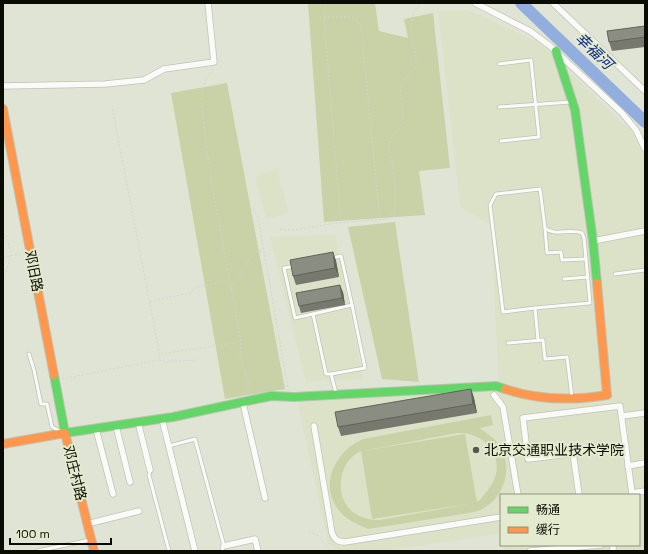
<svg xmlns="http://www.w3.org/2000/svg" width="648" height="554" font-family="'Space Grotesk','Noto Sans SC',sans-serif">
<rect width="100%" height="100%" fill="#e0e4d4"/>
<g fill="#dce2c8">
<polygon points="468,10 538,42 633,133 645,159 645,551 504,551 503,545 639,545 639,495 501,495 501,533 388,551 336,551 328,543 298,405 302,401 499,390 491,225 460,207 438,11"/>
<polygon points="277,169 289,213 266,219 255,176"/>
<polygon points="335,234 363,379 306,382 270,237"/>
</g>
<g fill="#c9d2a6" fill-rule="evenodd">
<polygon points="308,3 375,3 379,31 408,38 404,19 433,13 450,168 419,171 425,215 324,222"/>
<polygon points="227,83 285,389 225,399 171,93"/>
<polygon points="395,222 419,382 382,379 348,227"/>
<path d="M491,415L493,425L480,428C487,434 495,438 500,446C513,467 505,496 484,508C480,511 474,512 469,513L368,529C360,525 351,522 344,516C316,490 333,452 363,439ZM457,433C480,432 501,449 496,474C494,484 486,492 480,500L477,502L465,434L362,451ZM361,451L372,519L475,503L380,520C371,520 364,519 356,514C333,501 337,461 361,451Z"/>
</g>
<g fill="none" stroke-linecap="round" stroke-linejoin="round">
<polyline stroke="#92aede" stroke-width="12" points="521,3 645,122"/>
<defs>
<g id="lane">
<polyline points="499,64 531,60 539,137 501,141"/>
<polyline points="499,107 571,102"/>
<polyline points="545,228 547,253 561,252 562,260 586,259"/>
<polyline points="332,258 341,256 352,305"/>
<polyline points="295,266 284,268 295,318 313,314"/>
<polyline points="615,274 645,270"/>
<polyline points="564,279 588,277"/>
<path d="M535,308L503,312L490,205L496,194L540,189L545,228C555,237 570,228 582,233L584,238L590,303L535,308L538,340"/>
<polyline points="508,343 543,340 545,359 567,357 572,397"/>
<polyline points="29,354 34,370 41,404 47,404 52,427 62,432"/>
<polyline points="331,374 365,368 352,305 313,314 326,374 331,374 336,393"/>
<polyline points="169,446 195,439 224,546 222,547 223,551"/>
<polyline points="150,470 149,475 169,551"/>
<polyline points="37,551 90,540"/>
</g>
<g id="street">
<polyline points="475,3 530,31 550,46 622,113 636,130 645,149"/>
<polyline points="553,3 645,91"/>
<polyline points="3,86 105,84 144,80 164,69 214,62 208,3"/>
<polyline points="593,241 645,231"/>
<polyline points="494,395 503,407 518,495"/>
<polyline points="243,403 265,498"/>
<polyline points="622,416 645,413"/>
<polyline points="162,419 195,551"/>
<polyline points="138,422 150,470"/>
<polyline points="116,426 130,482"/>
<path d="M314,426L332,533C335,540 338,542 345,542L501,517"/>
<polyline points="96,429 113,494"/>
<polyline points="626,447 528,459 523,418 620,406 632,493 632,495"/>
<polyline points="573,453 579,495"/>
<polyline points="628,466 645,463"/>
<polyline points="632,493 645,491"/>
<polyline points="87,524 139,511"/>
<polyline points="224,546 255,539 258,551"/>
<polyline points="530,551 601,545"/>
<polyline points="613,551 613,545"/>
</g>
<g id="fast">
<polyline points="556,51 575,110 593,241 597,283"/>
<polyline points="54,375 65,433 173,417 271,396 294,397 496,386 505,389"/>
</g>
<g id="slow">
<polyline points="3,109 54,375"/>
<path d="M505,389C538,400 572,401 607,395L597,283"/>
<polyline points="3,444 65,433 94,551"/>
</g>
</defs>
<use href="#lane" stroke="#c0c2b6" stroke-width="4.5"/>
<use href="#street" stroke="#c0c2b6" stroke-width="7"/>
<use href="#fast" stroke="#c0c2b6" stroke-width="10"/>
<use href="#slow" stroke="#c0c2b6" stroke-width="10"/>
<g stroke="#d3d4d0" stroke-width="1" stroke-dasharray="2 2" stroke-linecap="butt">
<polyline points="326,3 324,20 341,222"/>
<polyline points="324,17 349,17 357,20 361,28 380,220"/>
<polyline points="213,69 205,81 201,99 202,111 211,179 241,342 240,356 249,385 243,395"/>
<polyline points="253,209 258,217 288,388"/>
<path d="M280,229L294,230L336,223L387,219C389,217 392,215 394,213C399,202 391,157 389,143L391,138L404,122C403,110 397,89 404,80C408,74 414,72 416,65C417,47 402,16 422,3"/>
<polyline points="3,233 7,236 11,256 3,282"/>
<polyline points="3,257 22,254"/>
<polyline points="231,288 254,253 262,250"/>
<polyline points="150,301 191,293 193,289 198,287 229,281"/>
<polyline points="161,354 240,342"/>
<polyline points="159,360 167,362 196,360"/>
<polyline points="62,379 158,360 160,357 112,106"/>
<polyline points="309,532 319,536 331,551"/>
</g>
<use href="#lane" stroke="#fafbf9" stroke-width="3"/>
<use href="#street" stroke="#fafbf9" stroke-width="5.5"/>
<use href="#fast" stroke="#63d668" stroke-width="8"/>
<use href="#slow" stroke="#ff974d" stroke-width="8"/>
</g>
<g fill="#77796f">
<polygon points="645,26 645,47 612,51 609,42"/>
<polygon points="333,252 336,261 339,277 296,285 293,276"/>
<polygon points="343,292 345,305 301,313 299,306"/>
<polygon points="471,389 474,398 477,413 341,436 338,427"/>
</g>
<g fill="#61635a">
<polygon points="333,252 336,261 339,277 335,268"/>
<polygon points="340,285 343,292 345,305 342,298"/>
<polygon points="471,389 474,398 477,413 473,404"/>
</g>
<g fill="#8a8d81" stroke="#61635a">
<polygon points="645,26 645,37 609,42 607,31"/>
<polygon points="333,252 335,268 293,276 290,260"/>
<polygon points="340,285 342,298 299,306 296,293"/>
<polygon points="471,389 473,404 338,427 335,412"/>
</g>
<circle fill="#55584d" stroke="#e4eace" stroke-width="1.5" cx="476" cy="450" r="4"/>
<g text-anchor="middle" stroke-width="4" stroke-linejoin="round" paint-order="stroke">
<g font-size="14" fill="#0a0c04" stroke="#e4eace">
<text transform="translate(34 271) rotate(79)" y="5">邓旧路</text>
<text transform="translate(75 473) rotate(76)" y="5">邓庄村路</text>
</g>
<g font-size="14" fill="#0a0c04" stroke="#e4eace" text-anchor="start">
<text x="484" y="455">北京交通职业技术学院</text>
</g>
<g font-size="15" font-style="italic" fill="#072b82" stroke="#e4eace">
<text transform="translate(594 51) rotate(44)" y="5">幸福河</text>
</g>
</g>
<rect width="648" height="554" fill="none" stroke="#0a0c04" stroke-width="8"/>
<rect x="500" y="494" width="140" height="52" fill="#e4eace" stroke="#8d917d"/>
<rect x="508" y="507" width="20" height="6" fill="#63d668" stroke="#8d917d"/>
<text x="536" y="514" font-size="12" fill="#0a0c04">畅通</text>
<rect x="508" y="527" width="20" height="6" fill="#ff974d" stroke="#8d917d"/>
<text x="536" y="534" font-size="12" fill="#0a0c04">缓行</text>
<path d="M10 538v6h101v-6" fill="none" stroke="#0a0c04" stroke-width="2"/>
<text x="16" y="538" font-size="12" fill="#0a0c04" stroke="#e4eace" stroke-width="3" paint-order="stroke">100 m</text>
</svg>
